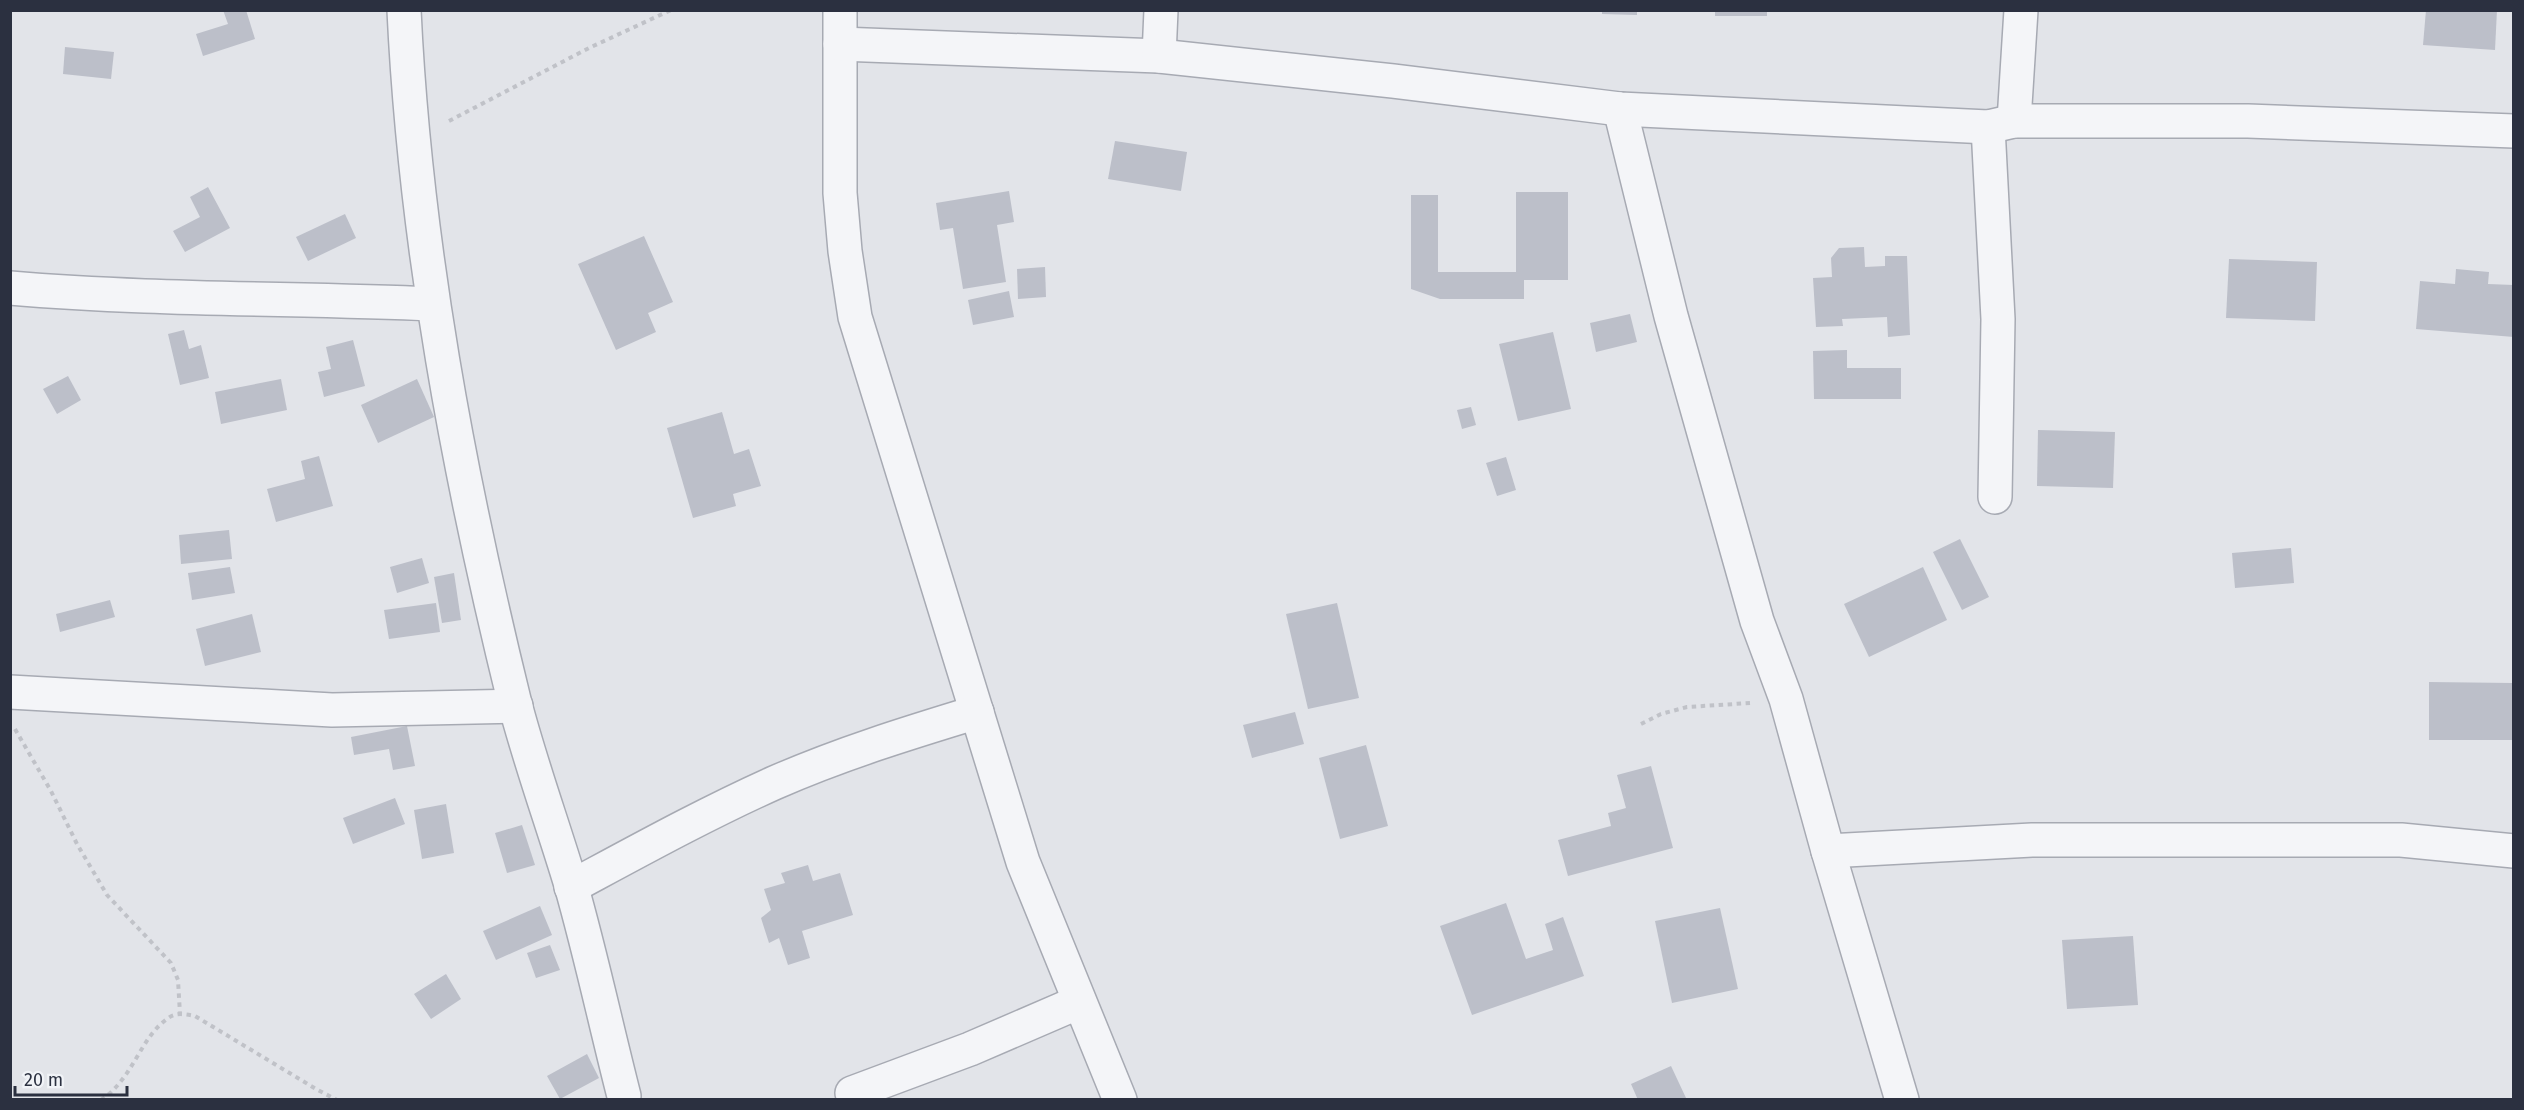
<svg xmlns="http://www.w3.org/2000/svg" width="2524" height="1110" font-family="'Fira Sans',sans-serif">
<rect width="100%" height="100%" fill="#e2e4e9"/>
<g fill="#bcbfc9">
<polygon points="223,10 246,10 255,39 203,56 196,34 228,24"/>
<polygon points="1602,10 1637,10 1637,15 1602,14"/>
<rect x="1715" y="10" width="52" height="6"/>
<polygon points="2426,10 2497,10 2495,50 2423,45"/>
<polygon points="65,47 114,52 111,79 63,74"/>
<polygon points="1115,141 1187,152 1181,191 1108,179"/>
<polygon points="208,187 230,228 185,252 173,231 200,217 190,197"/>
<polygon points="1009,191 1014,222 997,225 1006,282 963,289 953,228 940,230 936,203"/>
<polygon points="1516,192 1568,192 1568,280 1524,280 1524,299 1440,299 1411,289 1411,195 1438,195 1438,272 1516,272"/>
<polygon points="345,214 356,238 308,261 296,237"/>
<polygon points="644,236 673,302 648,313 656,332 616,350 578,264"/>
<polygon points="1864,247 1865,267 1885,266 1885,256 1907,256 1910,335 1888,337 1887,317 1842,319 1843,326 1816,327 1813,278 1832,277 1831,258 1839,248"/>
<polygon points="2229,259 2317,262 2315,321 2226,318"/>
<polygon points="1045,267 1046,297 1018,299 1017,269"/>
<polygon points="2456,269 2489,272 2488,284 2514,285 2514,337 2416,329 2420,281 2455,284"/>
<polygon points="1009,291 1014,317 973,325 968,300"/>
<polygon points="1630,314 1637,342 1596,352 1590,323"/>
<polygon points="184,330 189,349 201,345 209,378 180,385 168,334"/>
<polygon points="1553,332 1571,409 1518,421 1499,344"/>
<polygon points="353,340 365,386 324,397 318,372 331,369 326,347"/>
<polygon points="1847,350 1847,368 1901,368 1901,399 1814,399 1813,351"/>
<polygon points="68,376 81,400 57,414 43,389"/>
<polygon points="281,379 287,410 221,424 215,392"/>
<polygon points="417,379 434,417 378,443 361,405"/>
<polygon points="1471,407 1476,425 1462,429 1457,410"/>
<polygon points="722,412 734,454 749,449 761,486 733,494 736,506 693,518 667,428"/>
<polygon points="2038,430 2115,432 2113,488 2037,486"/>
<polygon points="319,456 333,506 276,522 267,489 305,479 301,461"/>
<polygon points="1506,457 1516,490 1497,496 1486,463"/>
<polygon points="229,530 232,559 181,564 179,535"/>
<polygon points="1960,539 1989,597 1962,610 1933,552"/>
<polygon points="2291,548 2294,583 2235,588 2232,553"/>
<polygon points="422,558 429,583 397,593 390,567"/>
<polygon points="230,567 235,593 192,600 188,573"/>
<polygon points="1923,567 1947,620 1869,657 1844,604"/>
<polygon points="454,573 461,620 442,623 434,577"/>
<polygon points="110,600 115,617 60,632 56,614"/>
<polygon points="436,603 440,632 389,639 384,610"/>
<polygon points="1337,603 1359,698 1308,709 1286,614"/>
<polygon points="252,614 261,652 205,666 196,629"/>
<polygon points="2429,682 2513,683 2512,740 2429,740"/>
<polygon points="1295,712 1304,744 1252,758 1243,725"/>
<polygon points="407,726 415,766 393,770 389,749 354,755 351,737"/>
<polygon points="1366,745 1388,826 1340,839 1319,758"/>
<polygon points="1651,766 1673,848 1568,876 1558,840 1611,826 1608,813 1626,808 1617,775"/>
<polygon points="395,798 405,824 353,844 343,818"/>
<polygon points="446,804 454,853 422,859 414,810"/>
<polygon points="522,825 535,865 507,873 495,833"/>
<polygon points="808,865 813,881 840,873 853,915 802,931 810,958 788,965 779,938 769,943 761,918 771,910 764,889 785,883 781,873"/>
<polygon points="1506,903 1526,959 1553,950 1545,924 1563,917 1584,976 1472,1015 1440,926"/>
<polygon points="540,906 552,935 496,960 483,931"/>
<polygon points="1720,908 1738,989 1672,1003 1655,921"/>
<polygon points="2133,936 2138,1005 2067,1009 2062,940"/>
<polygon points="550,945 560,970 536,978 527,953"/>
<polygon points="446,974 461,999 431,1019 414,994"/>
<polygon points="587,1054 599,1078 560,1099 547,1076"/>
<polygon points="1671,1066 1686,1098 1638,1100 1631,1084"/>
</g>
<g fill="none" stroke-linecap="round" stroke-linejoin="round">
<defs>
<g id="minor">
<path d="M404,10C415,244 459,477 515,704C531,765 553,825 571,885C591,955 606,1026 624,1096"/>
<polyline points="840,10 840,193 845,251 855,317 1023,862 1120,1100"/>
<polyline points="840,44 1159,56 1393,81 1620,109 1988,127 2014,121 2248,121 2514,131"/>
<polyline points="1159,56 1161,10"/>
<polyline points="1620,109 1671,316 1757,621 1786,699 1828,851 1902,1100"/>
<polyline points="2014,121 2021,10"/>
<polyline points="1988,127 1998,319 1995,497"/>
<path d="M10,288C151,300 292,298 433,304"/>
<polyline points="10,692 332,710 516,706"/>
<polyline points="1828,851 2032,840 2401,840 2514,851"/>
<path d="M571,887C638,851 705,814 774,783C840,754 908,733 977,712"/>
<polyline points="852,1093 970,1049 1079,1002"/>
</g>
</defs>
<use href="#minor" stroke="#a7aab3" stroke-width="36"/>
<g stroke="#c0c2c8" stroke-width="4" stroke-dasharray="4.5 4.5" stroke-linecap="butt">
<polyline points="449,121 589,48 671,10"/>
<polyline points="1641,724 1661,714 1687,707 1750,703"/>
<polyline points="15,729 51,791 77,844 107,895 171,963 178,980 180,1014"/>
<path d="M101,1100C133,1079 140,1038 167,1019C175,1012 185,1014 195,1016L316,1089L337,1100"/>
</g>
<use href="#minor" stroke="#f4f5f8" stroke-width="33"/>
</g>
<rect width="2524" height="1110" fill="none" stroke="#2b3040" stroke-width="24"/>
<path d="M15 1086v9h112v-9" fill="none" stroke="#2b3040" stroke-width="3"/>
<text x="24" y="1086" font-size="18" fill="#2b3040" stroke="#f1f3f7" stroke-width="4.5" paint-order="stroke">20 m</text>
</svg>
